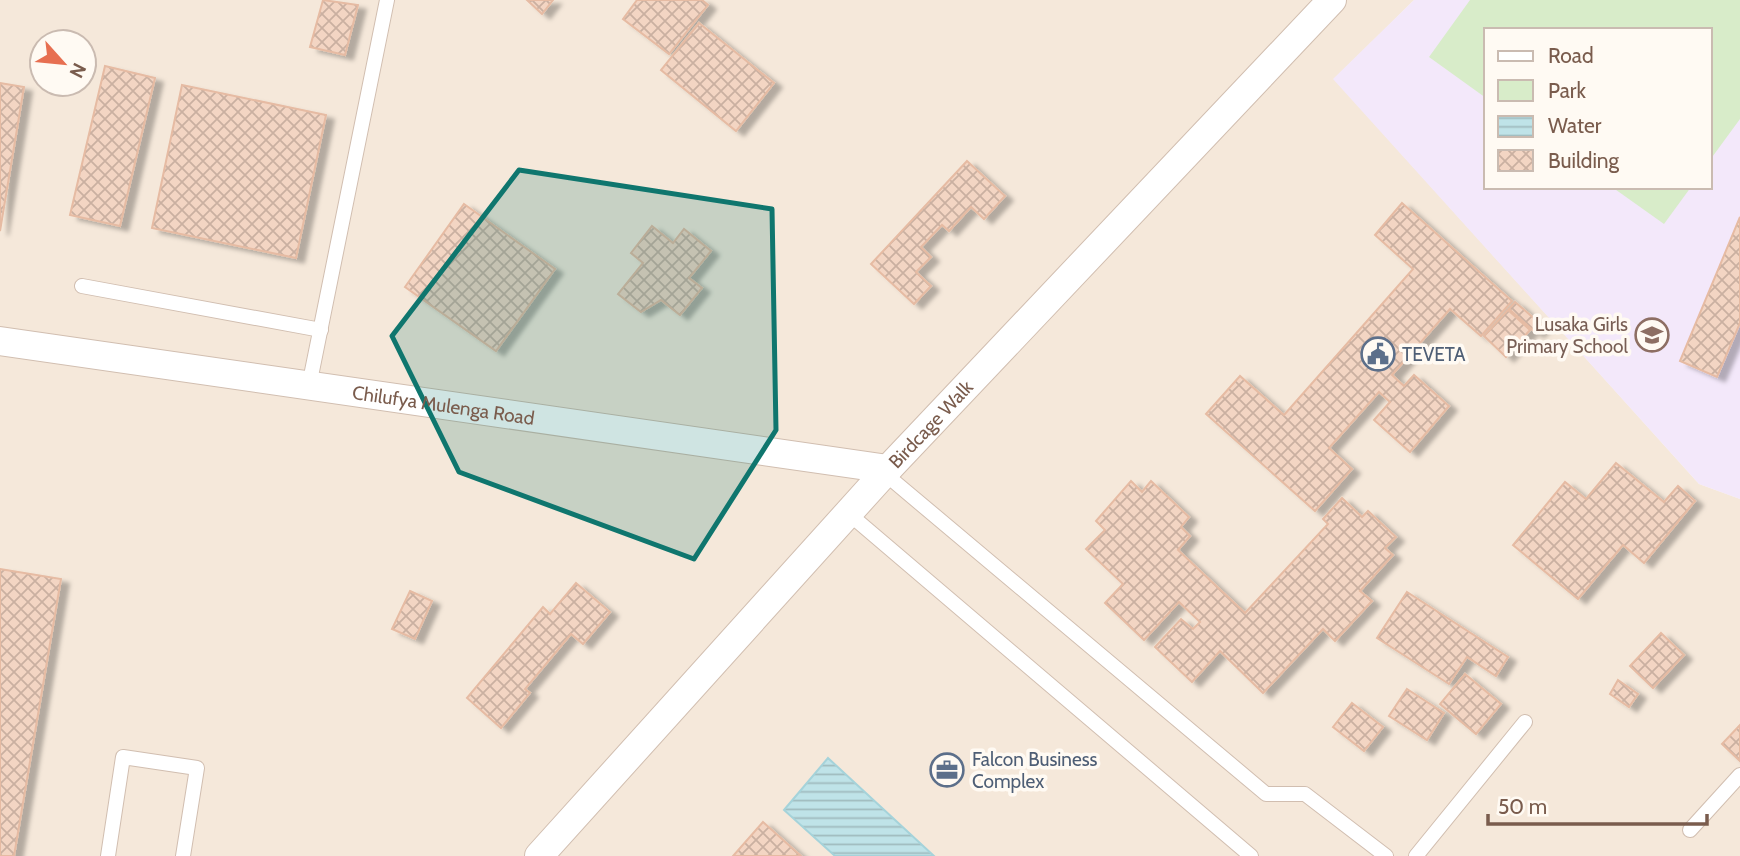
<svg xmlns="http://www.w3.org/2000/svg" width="1740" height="856" font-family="Cabin,sans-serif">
<defs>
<pattern id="water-rules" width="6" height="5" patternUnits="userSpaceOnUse" patternTransform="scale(1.75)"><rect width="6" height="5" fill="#bfe3e8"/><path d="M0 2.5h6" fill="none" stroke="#a0bbbe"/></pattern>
<pattern id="building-cross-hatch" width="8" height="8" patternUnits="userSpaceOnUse" patternTransform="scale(1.75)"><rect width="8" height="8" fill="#f3d5c3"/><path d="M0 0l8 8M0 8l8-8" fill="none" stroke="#cab0a1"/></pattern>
<filter id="shadow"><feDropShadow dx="8" dy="4.5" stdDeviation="2" flood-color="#0004"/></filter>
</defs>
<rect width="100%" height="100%" fill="#fdf6ec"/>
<path fill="#f5e8da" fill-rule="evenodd" d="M0,0H1414L1334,79L1699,484L1740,499V856H0ZM42,42H84V84H42Z"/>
<path fill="#f3e8fa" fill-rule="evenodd" d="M1414,0H1740V499L1699,484L1333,79ZM1486,30H1710V187H1486Z"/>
<g fill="#d8ecc9">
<polygon points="1470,0 1740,0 1740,119 1710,160 1710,30 1486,30 1486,98 1429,57"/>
<polygon points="1612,187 1691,187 1664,224"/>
</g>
<polygon fill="url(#water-rules)" stroke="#a5d3da" stroke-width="2" points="828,758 934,856 835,856 784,810"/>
<g fill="url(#building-cross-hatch)" stroke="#e6bba3" stroke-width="2" filter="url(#shadow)">
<polygon points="323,0 358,5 345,55 310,47"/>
<polygon points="527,0 553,0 542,14"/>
<polygon points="637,0 702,0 708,5 669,54 623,19"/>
<polygon points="699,23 774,83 736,131 661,70"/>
<polygon points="105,66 155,78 120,226 70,215"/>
<polygon points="0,83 24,87 0,231"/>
<polygon points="182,85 326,115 296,258 152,228"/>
<polygon points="967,161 1005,196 984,219 971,207 949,231 942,225 921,247 931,257 916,272 931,286 914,304 871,264"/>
<polygon points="1402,203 1512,301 1481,336 1450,309 1392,375 1404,386 1414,375 1449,406 1410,452 1374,420 1390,402 1379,392 1329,448 1352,469 1315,511 1206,414 1240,376 1284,415 1413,269 1375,235"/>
<polygon points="464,204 555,269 496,351 405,287"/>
<polygon points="1740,217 1740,323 1717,377 1680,361"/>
<polygon points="652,226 673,243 684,229 711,251 689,278 702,288 680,315 661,300 641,312 618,294 643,263 631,253"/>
<polygon points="1515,302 1543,326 1536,333 1509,309"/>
<polygon points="1508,310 1530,330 1506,357 1484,336"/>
<polygon points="1616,463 1664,502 1678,486 1695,501 1644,563 1623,545 1578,599 1513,545 1565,482 1586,499"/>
<polygon points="1131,481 1142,492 1151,481 1189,517 1181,527 1190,536 1178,550 1245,613 1328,524 1323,519 1342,498 1362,517 1368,511 1396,537 1385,548 1393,555 1360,591 1372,601 1335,641 1323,629 1263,693 1220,651 1192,682 1155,647 1181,619 1193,629 1200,622 1179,602 1144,640 1105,603 1123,584 1086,549 1105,530 1096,521"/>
<polygon points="0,569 61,579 14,856 0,856"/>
<polygon points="576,583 610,612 583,644 571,634 525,689 530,693 501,728 467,698 543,607 550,614"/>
<polygon points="410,591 432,601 415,639 392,629"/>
<polygon points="1407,592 1508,657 1496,676 1467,657 1449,684 1377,638"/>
<polygon points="1661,633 1684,655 1653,688 1630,666"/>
<polygon points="1465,674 1501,704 1476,734 1440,704"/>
<polygon points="1618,680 1638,694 1629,707 1610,694"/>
<polygon points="1407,689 1444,713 1427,740 1389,716"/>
<polygon points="1352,703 1383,727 1364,751 1333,727"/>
<polygon points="1740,725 1740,761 1722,744"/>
<polygon points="763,822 801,856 733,856"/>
</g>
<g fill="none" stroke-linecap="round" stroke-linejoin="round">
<defs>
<g id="lane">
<polyline points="82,286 321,330"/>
<polyline points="309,386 387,0"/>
<polyline points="884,473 1266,794 1305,794 1386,856"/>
<polyline points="848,513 1251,856"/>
<polyline points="1690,830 1740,775"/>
<polyline points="108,856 123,757 197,768 183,856"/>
<polyline points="1416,856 1525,722"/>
</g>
<g id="street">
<path id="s1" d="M0,341L888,469"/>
<path id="s2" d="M539,856L888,469L1332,0"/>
</g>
</defs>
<use href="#lane" stroke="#d1beb0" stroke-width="16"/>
<use href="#street" stroke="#d1beb0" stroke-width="30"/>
<use href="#lane" stroke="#fff" stroke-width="14"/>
<use href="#street" stroke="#fff" stroke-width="28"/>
</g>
<path fill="#0f766e" fill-opacity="0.2" stroke="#0f766e" stroke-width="5" stroke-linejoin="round" d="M519,170L772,209L776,430L694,559L459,472L392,336Z"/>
<defs>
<symbol id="school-ring" viewBox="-11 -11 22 22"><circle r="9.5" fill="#fffaf3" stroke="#8d6e63" stroke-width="1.5"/><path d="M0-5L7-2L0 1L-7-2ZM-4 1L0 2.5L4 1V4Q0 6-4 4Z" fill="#8d6e63"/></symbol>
<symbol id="civic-ring" viewBox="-11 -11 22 22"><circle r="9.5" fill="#fffaf3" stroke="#5c6f8a" stroke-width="1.5"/><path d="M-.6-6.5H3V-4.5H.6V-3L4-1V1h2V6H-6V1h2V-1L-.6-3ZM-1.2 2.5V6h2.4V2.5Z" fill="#5c6f8a"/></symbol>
<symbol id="office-ring" viewBox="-11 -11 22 22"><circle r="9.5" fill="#fffaf3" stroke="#5c6f8a" stroke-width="1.5"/><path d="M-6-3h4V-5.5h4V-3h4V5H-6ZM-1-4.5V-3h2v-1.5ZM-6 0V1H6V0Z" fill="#5c6f8a"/></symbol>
</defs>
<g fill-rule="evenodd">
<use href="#school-ring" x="1633" y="316" width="38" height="38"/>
<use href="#civic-ring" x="1359" y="335" width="38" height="38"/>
<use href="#office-ring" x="928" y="751" width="38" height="38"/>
</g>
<g text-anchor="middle" stroke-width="7" stroke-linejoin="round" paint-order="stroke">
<g font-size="19" fill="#785e54" stroke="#fffaf3" text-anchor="end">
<text x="1628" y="331">Lusaka Girls<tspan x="1628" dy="22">Primary School</tspan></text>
</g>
<g font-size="19" fill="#4e5e75" stroke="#fffaf3" text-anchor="start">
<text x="1402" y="361">TEVETA</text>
<text x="972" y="766">Falcon Business<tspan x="972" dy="22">Complex</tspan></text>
</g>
<g font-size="19" fill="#7a5c4d" stroke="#fffaf3">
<text dy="7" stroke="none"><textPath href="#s1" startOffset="448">Chilufya Mulenga Road</textPath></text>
<text dy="7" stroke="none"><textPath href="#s2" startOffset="583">Birdcage Walk</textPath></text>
</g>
</g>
<rect x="1484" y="28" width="228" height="161" fill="#fffaf3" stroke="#cabbb1" stroke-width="2"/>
<rect x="1498" y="51" width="35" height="10" fill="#ffffff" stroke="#cabbb1" stroke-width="2"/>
<text x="1548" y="63" font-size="21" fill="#7a5c4d">Road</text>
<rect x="1498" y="80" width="35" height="21" fill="#d8ecc9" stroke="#cabbb1" stroke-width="2"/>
<text x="1548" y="98" font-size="21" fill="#7a5c4d">Park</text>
<rect x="1498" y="116" width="35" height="21" fill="url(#water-rules)" stroke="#cabbb1" stroke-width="2"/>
<text x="1548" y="133" font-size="21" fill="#7a5c4d">Water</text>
<rect x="1498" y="150" width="35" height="21" fill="url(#building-cross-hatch)" stroke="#cabbb1" stroke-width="2"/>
<text x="1548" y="168" font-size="21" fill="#7a5c4d">Building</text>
<g transform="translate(63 63) rotate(117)"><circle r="33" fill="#fffaf3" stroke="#cabbb1" stroke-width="2"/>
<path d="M0-5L12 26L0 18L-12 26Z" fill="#e76f51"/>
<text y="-10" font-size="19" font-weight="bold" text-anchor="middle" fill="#7a5c4d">N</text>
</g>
<path d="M1488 814v10h219v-10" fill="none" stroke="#7a5c4d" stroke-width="3.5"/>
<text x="1498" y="814" font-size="21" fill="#7a5c4d" stroke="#fffaf3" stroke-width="5" paint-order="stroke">50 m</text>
</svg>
